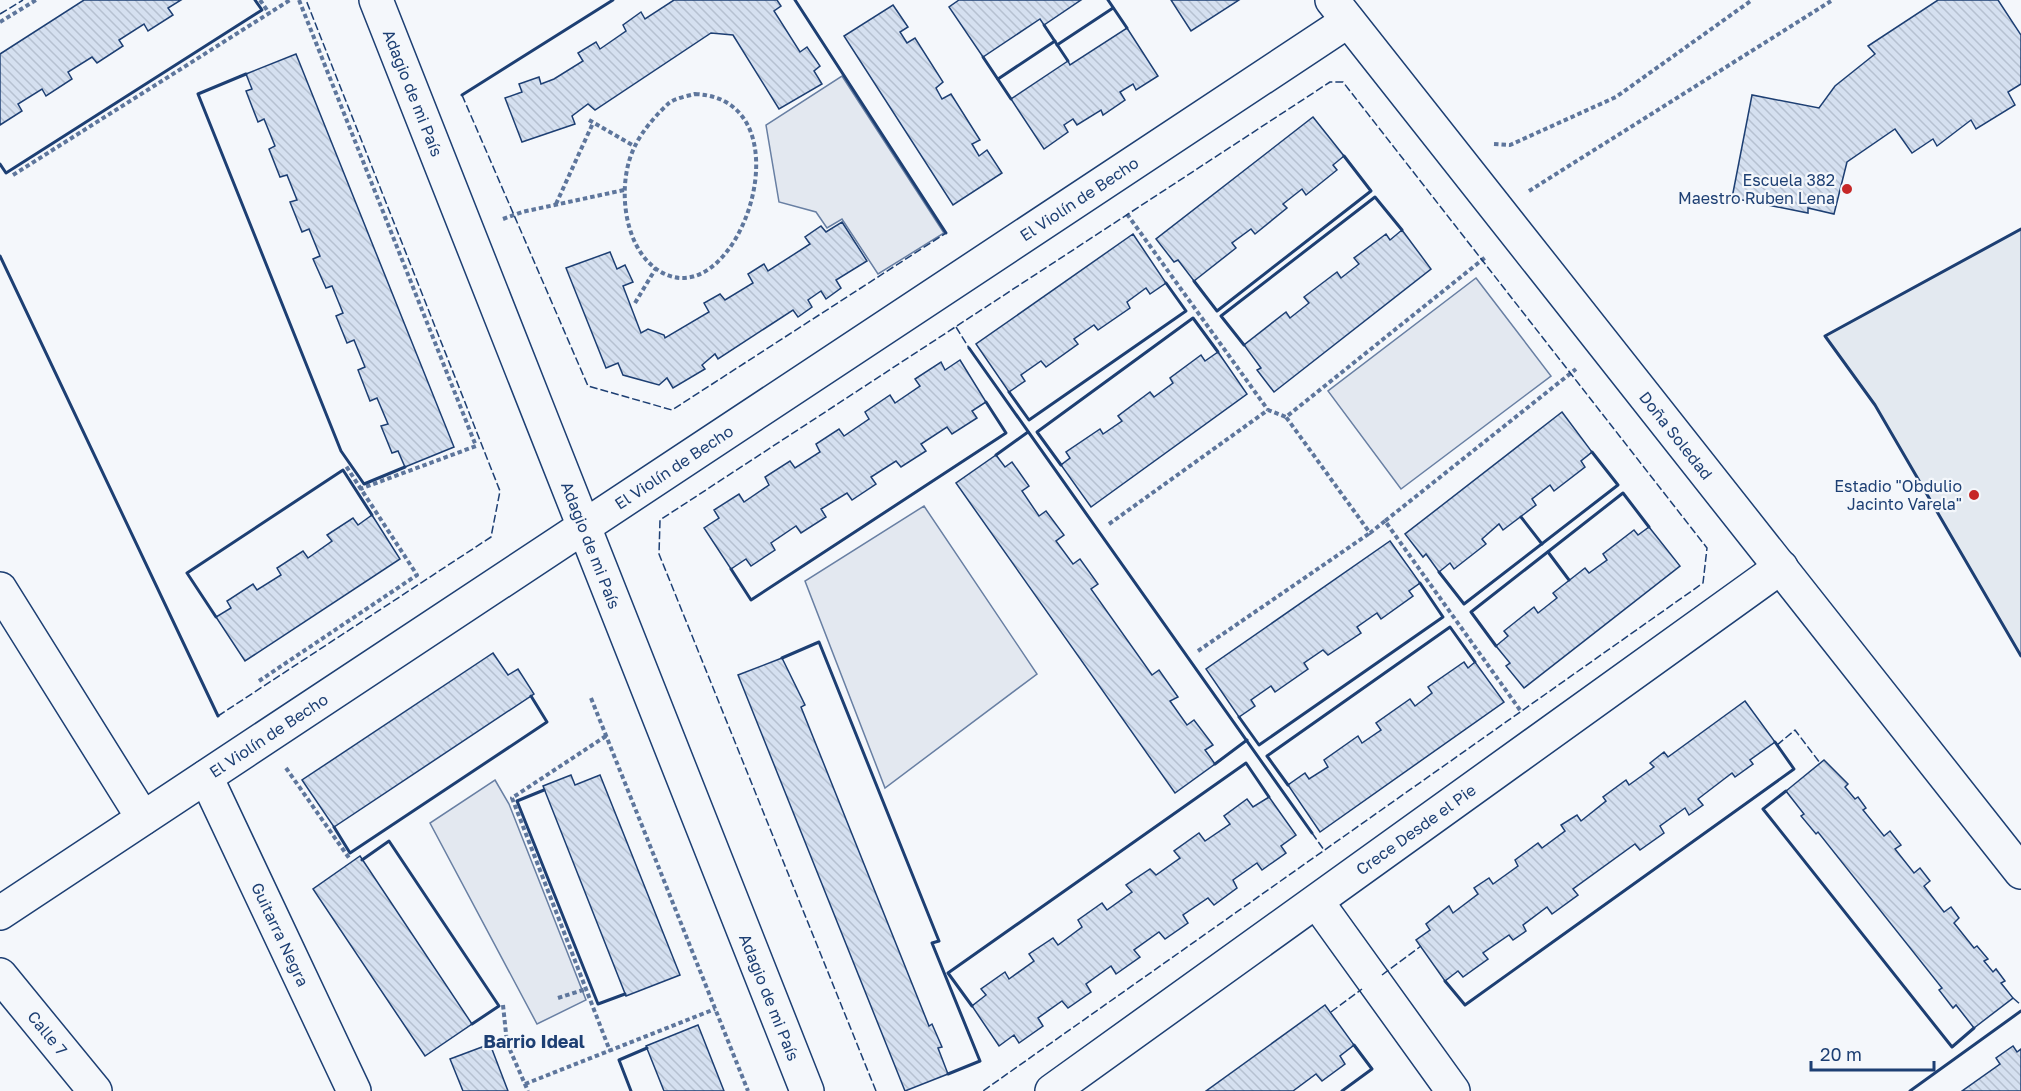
<svg xmlns="http://www.w3.org/2000/svg" width="2021" height="1091" font-family="'Golos Text',sans-serif">
<defs>
<pattern id="building-back-hatch" width="6" height="6" patternUnits="userSpaceOnUse" patternTransform="scale(1.5)"><rect width="6" height="6" fill="#d5e0f0"/><path d="M-1 5l2 2M0 0l6 6M5-1l2 2" fill="none" stroke="#b6c1d1"/></pattern>
</defs>
<rect width="100%" height="100%" fill="#f4f7fb"/>
<polygon fill="#e3e9f0" stroke="#687fa3" stroke-width="1.5" points="2021,229 2021,656 1875,405 1825,336"/>
<g fill="#e3e8f0" stroke="#687fa3" stroke-width="1.5">
<polygon points="842,76 944,233 878,274 842,219 827,228 816,212 779,202 766,125"/>
<polygon points="1476,278 1551,376 1401,489 1328,391"/>
<polygon points="924,506 1037,674 885,788 805,581"/>
<polygon points="495,780 509,804 586,1000 537,1024 430,823"/>
</g>
<g fill="url(#building-back-hatch)" stroke="#1d3f73" stroke-width="1.5">
<polygon points="84,0 181,0 168,8 173,15 148,31 144,24 119,40 123,46 97,63 92,57 68,72 72,79 46,96 42,89 18,104 22,111 0,125 0,54"/>
<polygon points="674,0 777,0 781,6 774,11 800,52 807,47 820,66 814,71 822,84 779,109 733,35 711,33 595,110 588,104 572,116 575,124 522,142 505,98 522,92 519,84 539,77 541,84 554,79 583,61 578,53 596,42 600,49 626,31 623,25 641,12 645,19"/>
<polygon points="959,0 1081,0 1044,25 1040,19 983,57 949,7"/>
<polygon points="1171,0 1239,0 1191,31"/>
<polygon points="1938,0 1998,0 2021,35 2021,84 2008,92 2015,105 1976,129 1971,120 1937,146 1933,139 1912,153 1895,129 1847,162 1834,214 1808,208 1808,213 1732,198 1752,95 1819,108 1835,86 1875,54 1868,46"/>
<polygon points="893,5 908,27 900,32 907,43 915,38 943,82 936,88 942,99 951,94 980,140 972,144 979,156 987,150 1002,173 953,205 844,36"/>
<polygon points="1127,28 1158,76 1136,90 1133,84 1120,92 1125,100 1103,115 1101,110 1077,125 1073,119 1064,125 1068,132 1044,149 1011,99 1068,61 1070,65"/>
<polygon points="296,54 454,447 405,467 398,451 392,453 381,426 388,424 377,398 370,401 358,370 365,367 354,340 347,343 336,316 343,313 332,286 326,288 313,259 320,256 309,229 302,232 290,202 297,200 287,175 280,177 269,149 275,146 264,119 258,122 246,91 252,89 246,74"/>
<polygon points="1313,117 1344,156 1333,165 1337,170 1306,195 1302,189 1283,204 1287,208 1255,234 1251,229 1232,243 1236,248 1194,281 1178,260 1174,262 1156,239"/>
<polygon points="842,222 867,261 836,280 841,288 826,299 821,291 808,300 812,307 798,317 793,310 718,359 715,354 702,365 705,369 673,388 667,378 659,385 623,375 618,363 606,368 566,268 610,252 617,269 625,265 633,282 623,286 641,333 648,329 664,335 665,338 709,312 704,303 720,294 725,300 753,283 748,274 764,264 768,271 810,244 805,237 821,226 826,232"/>
<polygon points="1402,230 1431,269 1274,392 1257,370 1261,368 1244,345 1286,312 1290,318 1309,303 1304,297 1337,272 1341,278 1359,264 1354,258 1386,234 1390,240"/>
<polygon points="1133,234 1166,283 1150,294 1146,288 1127,302 1130,308 1098,330 1094,325 1074,339 1078,344 1046,367 1041,361 1021,375 1025,381 1009,392 976,344"/>
<polygon points="1218,352 1247,394 1091,507 1061,465 1070,458 1066,452 1100,429 1103,434 1122,421 1118,416 1150,392 1154,397 1173,383 1170,378 1201,355 1205,361"/>
<polygon points="960,360 986,402 972,411 977,418 952,434 947,427 921,444 926,451 901,467 896,461 871,477 876,484 852,500 847,493 821,509 826,517 801,533 796,526 771,543 775,550 751,566 746,559 731,569 704,528 719,518 714,510 739,494 744,502 769,485 765,477 790,461 795,468 820,452 816,444 839,429 844,436 869,419 865,412 890,395 895,403 920,386 915,379 941,362 945,370"/>
<polygon points="1562,412 1592,452 1581,461 1585,467 1554,491 1550,485 1532,499 1536,505 1503,530 1499,524 1482,539 1486,544 1454,569 1450,563 1439,572 1426,554 1423,557 1405,534"/>
<polygon points="996,455 1005,467 1012,462 1029,486 1022,491 1039,516 1046,511 1064,535 1056,541 1073,564 1080,559 1098,584 1091,589 1152,675 1159,670 1178,697 1170,701 1187,725 1194,720 1213,745 1205,750 1215,764 1175,793 956,483"/>
<polygon points="372,515 400,559 245,661 216,617 231,608 227,601 253,584 257,590 281,575 277,568 303,551 308,558 332,541 327,535 353,518 358,525"/>
<polygon points="1649,527 1680,566 1524,688 1506,666 1510,663 1496,646 1508,636 1504,631 1534,607 1538,613 1557,598 1553,593 1585,568 1589,573 1607,560 1603,554 1634,530 1638,535"/>
<polygon points="1390,541 1420,583 1409,591 1413,596 1381,619 1377,613 1357,627 1361,633 1328,655 1323,650 1304,663 1308,669 1275,692 1271,686 1251,700 1255,706 1239,717 1206,669"/>
<polygon points="493,653 508,675 518,669 534,694 334,827 302,780"/>
<polygon points="782,658 805,705 801,707 929,1026 932,1024 942,1047 938,1048 948,1074 905,1091 738,675"/>
<polygon points="1464,662 1468,668 1475,662 1504,702 1320,832 1288,785 1305,773 1309,779 1328,767 1324,760 1358,736 1362,743 1381,730 1376,723 1410,699 1415,706 1432,693 1428,687"/>
<polygon points="1745,701 1775,742 1750,760 1753,764 1735,777 1732,773 1698,799 1703,805 1689,815 1685,808 1660,826 1664,833 1640,850 1635,844 1573,889 1578,895 1552,914 1547,907 1523,925 1526,931 1513,940 1509,935 1483,953 1488,959 1463,977 1458,971 1445,981 1416,940 1430,930 1426,924 1449,906 1453,913 1478,894 1474,888 1489,878 1493,884 1518,866 1515,860 1538,843 1542,848 1565,831 1561,825 1577,815 1581,821 1606,801 1603,797 1626,780 1629,785 1654,767 1650,763 1664,752 1668,757"/>
<polygon points="1824,760 1848,784 1845,787 1855,799 1858,797 1866,808 1863,810 1884,836 1890,831 1901,845 1895,849 1914,873 1920,868 1930,881 1924,886 1944,912 1951,907 1959,918 1954,923 1974,948 1977,946 1988,959 1984,961 1993,972 1996,969 2005,981 2001,983 2013,998 1974,1028 1956,1005 1953,1008 1939,990 1942,988 1818,832 1816,834 1801,816 1804,814 1786,791"/>
<polygon points="571,775 575,785 600,775 680,975 626,996 543,786"/>
<polygon points="1269,797 1296,835 1281,846 1286,853 1262,870 1257,863 1233,880 1237,888 1214,905 1208,898 1183,915 1188,923 1165,939 1159,932 1134,950 1140,957 1116,974 1111,966 1086,984 1091,992 1068,1008 1062,1001 1038,1018 1043,1026 1019,1043 1014,1035 999,1046 972,1006 986,995 981,989 1005,972 1009,979 1034,961 1029,954 1053,938 1058,945 1082,927 1078,920 1102,903 1107,910 1132,892 1126,885 1150,869 1156,875 1180,858 1174,851 1199,833 1205,841 1230,824 1224,816 1247,799 1253,807"/>
<polygon points="360,856 472,1024 425,1056 313,889"/>
<polygon points="1325,1005 1354,1045 1340,1056 1345,1064 1322,1081 1316,1074 1293,1091 1206,1091"/>
<polygon points="698,1025 724,1091 664,1091 646,1046"/>
<polygon points="490,1044 508,1091 463,1091 450,1059"/>
<polygon points="2013,1046 2017,1052 2021,1049 2021,1091 1962,1091 2000,1064 1996,1058"/>
</g>
<g fill="none" stroke-linecap="round" stroke-linejoin="round">
<defs>
<g id="minor">
<path id="s1" d="M376,0C521,363 661,729 807,1091"/>
<path id="s2" d="M1332,0L2021,872"/>
<polyline points="0,589 143,818"/>
<path id="s3" d="M206,777L354,1091"/>
<polyline points="1317,902 1453,1091"/>
<path id="s4" d="M0,913L1348,21"/>
<path id="s5" d="M0,975L95,1091"/>
<path id="s6" d="M1052,1091L1781,567"/>
</g>
</defs>
<use href="#minor" stroke="#1d3f73" stroke-width="36"/>
<g stroke="#5e769c" stroke-width="4" stroke-dasharray="4.5 3" stroke-linecap="butt">
<polyline points="260,0 269,13"/>
<polyline points="299,0 476,446 360,489"/>
<polyline points="0,22 36,0"/>
<path d="M695,94C815,99 735,328 655,268C622,243 617,181 635,146C642,131 657,114 669,103C676,98 687,96 695,94Z"/>
<polyline points="589,120 634,146"/>
<polyline points="1494,144 1510,145 1616,97 1752,0"/>
<polyline points="13,175 290,0"/>
<polyline points="1529,191 1831,1"/>
<polyline points="556,204 593,123"/>
<polyline points="1127,214 1268,410"/>
<polyline points="503,219 522,212 624,190"/>
<polyline points="635,303 656,268"/>
<polyline points="1385,521 1370,533 1286,417 1487,256"/>
<polyline points="1109,524 1268,410 1286,417"/>
<polyline points="1198,651 1370,533"/>
<polyline points="259,681 417,575 346,466"/>
<polyline points="591,698 748,1091"/>
<polyline points="1520,710 1385,521 1576,369"/>
<polyline points="606,736 512,798 610,1051"/>
<polyline points="286,768 349,858"/>
<polyline points="558,998 586,989"/>
<polyline points="503,1005 507,1043 528,1091"/>
<polyline points="525,1084 715,1009"/>
</g>
<use href="#minor" stroke="#f4f7fb" stroke-width="33"/>
<g stroke="#1d3f73" stroke-width="1.5" stroke-dasharray="8 3" stroke-linecap="butt">
<polyline points="0,14 23,0"/>
<polyline points="462,95 588,386 672,410 946,233"/>
<polyline points="956,327 969,348"/>
<polyline points="218,716 491,537 500,491 306,0"/>
<polyline points="1777,745 1795,730 1820,763"/>
<polyline points="1312,833 1324,850"/>
<polyline points="1382,975 1421,946"/>
<polyline points="2013,998 2021,1005"/>
<polyline points="1331,1012 1362,989"/>
<polyline points="876,1091 659,554 660,520 1330,82 1343,82 1707,548 1703,583 983,1091"/>
</g>
<g stroke="#1d3f73" stroke-width="3">
<polyline points="795,0 946,233"/>
<polyline points="1108,0 1127,28"/>
<polyline points="1044,25 1068,61"/>
<polyline points="1057,45 1113,8"/>
<polyline points="983,57 1011,99"/>
<polyline points="246,74 198,94 341,451 364,484 405,467"/>
<polyline points="998,79 1055,41"/>
<polyline points="462,95 613,0"/>
<polyline points="0,164 6,173 262,10 255,0"/>
<polyline points="2021,229 1825,336 1875,405 2021,656"/>
<polyline points="0,256 218,716"/>
<polyline points="1194,281 1217,311 1371,191 1344,156"/>
<polyline points="1244,345 1221,316 1375,197 1402,230"/>
<polyline points="969,348 1312,833"/>
<polyline points="1009,392 1029,420 1186,311 1166,283"/>
<polyline points="996,455 1028,432"/>
<polyline points="1061,465 1037,432 1193,318 1218,352"/>
<polyline points="1521,517 1542,544"/>
<polyline points="1548,552 1569,580"/>
<polyline points="731,569 751,600 1006,433 986,402"/>
<polyline points="1439,572 1464,604 1618,485 1592,452"/>
<polyline points="216,617 187,573 343,470 372,515"/>
<polyline points="1496,646 1471,612 1623,493 1649,527"/>
<polyline points="782,658 819,642 939,941 932,943 980,1061 948,1074"/>
<polyline points="1239,717 1259,745 1443,617 1420,583"/>
<polyline points="1215,764 1247,740"/>
<polyline points="1288,785 1267,756 1450,627 1475,662"/>
<polyline points="544,790 517,801 598,1004 625,994"/>
<polyline points="1786,791 1763,809 1952,1047 1974,1028"/>
<polyline points="334,827 350,853 547,722 531,696"/>
<polyline points="362,860 389,841 499,1006 472,1024"/>
<polyline points="1445,981 1465,1005 1794,769 1775,742"/>
<polyline points="972,1006 948,973 1246,763 1269,797"/>
<polyline points="631,1091 619,1060 647,1048"/>
<polyline points="1342,1091 1372,1069 1354,1045"/>
<polyline points="1910,1091 2021,1011"/>
</g>
</g>
<g fill="#c62828" stroke="#f4f7fb" stroke-width="2">
<circle cx="1847" cy="189" r="6"/>
<circle cx="1974" cy="495" r="6"/>
</g>
<g text-anchor="middle" stroke-width="4.5" stroke-linejoin="round" paint-order="stroke">
<g font-size="16" fill="#1d3f73" stroke="#f4f7fb">
<text dy="6" stroke="none"><textPath href="#s1" startOffset="100">Adagio de mi País</textPath></text>
<text dy="6" stroke="none"><textPath href="#s4" startOffset="1294">El Violín de Becho</textPath></text>
<text dy="6" stroke="none"><textPath href="#s2" startOffset="555">Doña Soledad</textPath></text>
<text dy="6" stroke="none"><textPath href="#s4" startOffset="808">El Violín de Becho</textPath></text>
<text dy="6" stroke="none"><textPath href="#s1" startOffset="586">Adagio de mi País</textPath></text>
<text dy="6" stroke="none"><textPath href="#s4" startOffset="322">El Violín de Becho</textPath></text>
<text dy="6" stroke="none"><textPath href="#s6" startOffset="448">Crece Desde el Pie</textPath></text>
<text dy="6" stroke="none"><textPath href="#s3" startOffset="174">Guitarra Negra</textPath></text>
<text dy="6" stroke="none"><textPath href="#s1" startOffset="1072">Adagio de mi País</textPath></text>
<text dy="6" stroke="none"><textPath href="#s5" startOffset="75">Calle 7</textPath></text>
</g>
<g font-size="16" fill="#1d3f73" stroke="#f4f7fb" text-anchor="end">
<text x="1835" y="186">Escuela 382<tspan x="1835" dy="18">Maestro Ruben Lena</tspan></text>
<text x="1962" y="492">Estadio "Obdulio<tspan x="1962" dy="18">Jacinto Varela"</tspan></text>
</g>
<g font-size="18" font-weight="bold" fill="#1d3f73" stroke="#f4f7fb">
<text x="534" y="1048">Barrio Ideal</text>
</g>
</g>
<path d="M1811 1061v9h123v-9" fill="none" stroke="#1d3f73" stroke-width="3"/>
<text x="1820" y="1061" font-size="18" fill="#1d3f73" stroke="#f4f7fb" stroke-width="4.5" paint-order="stroke">20 m</text>
</svg>
